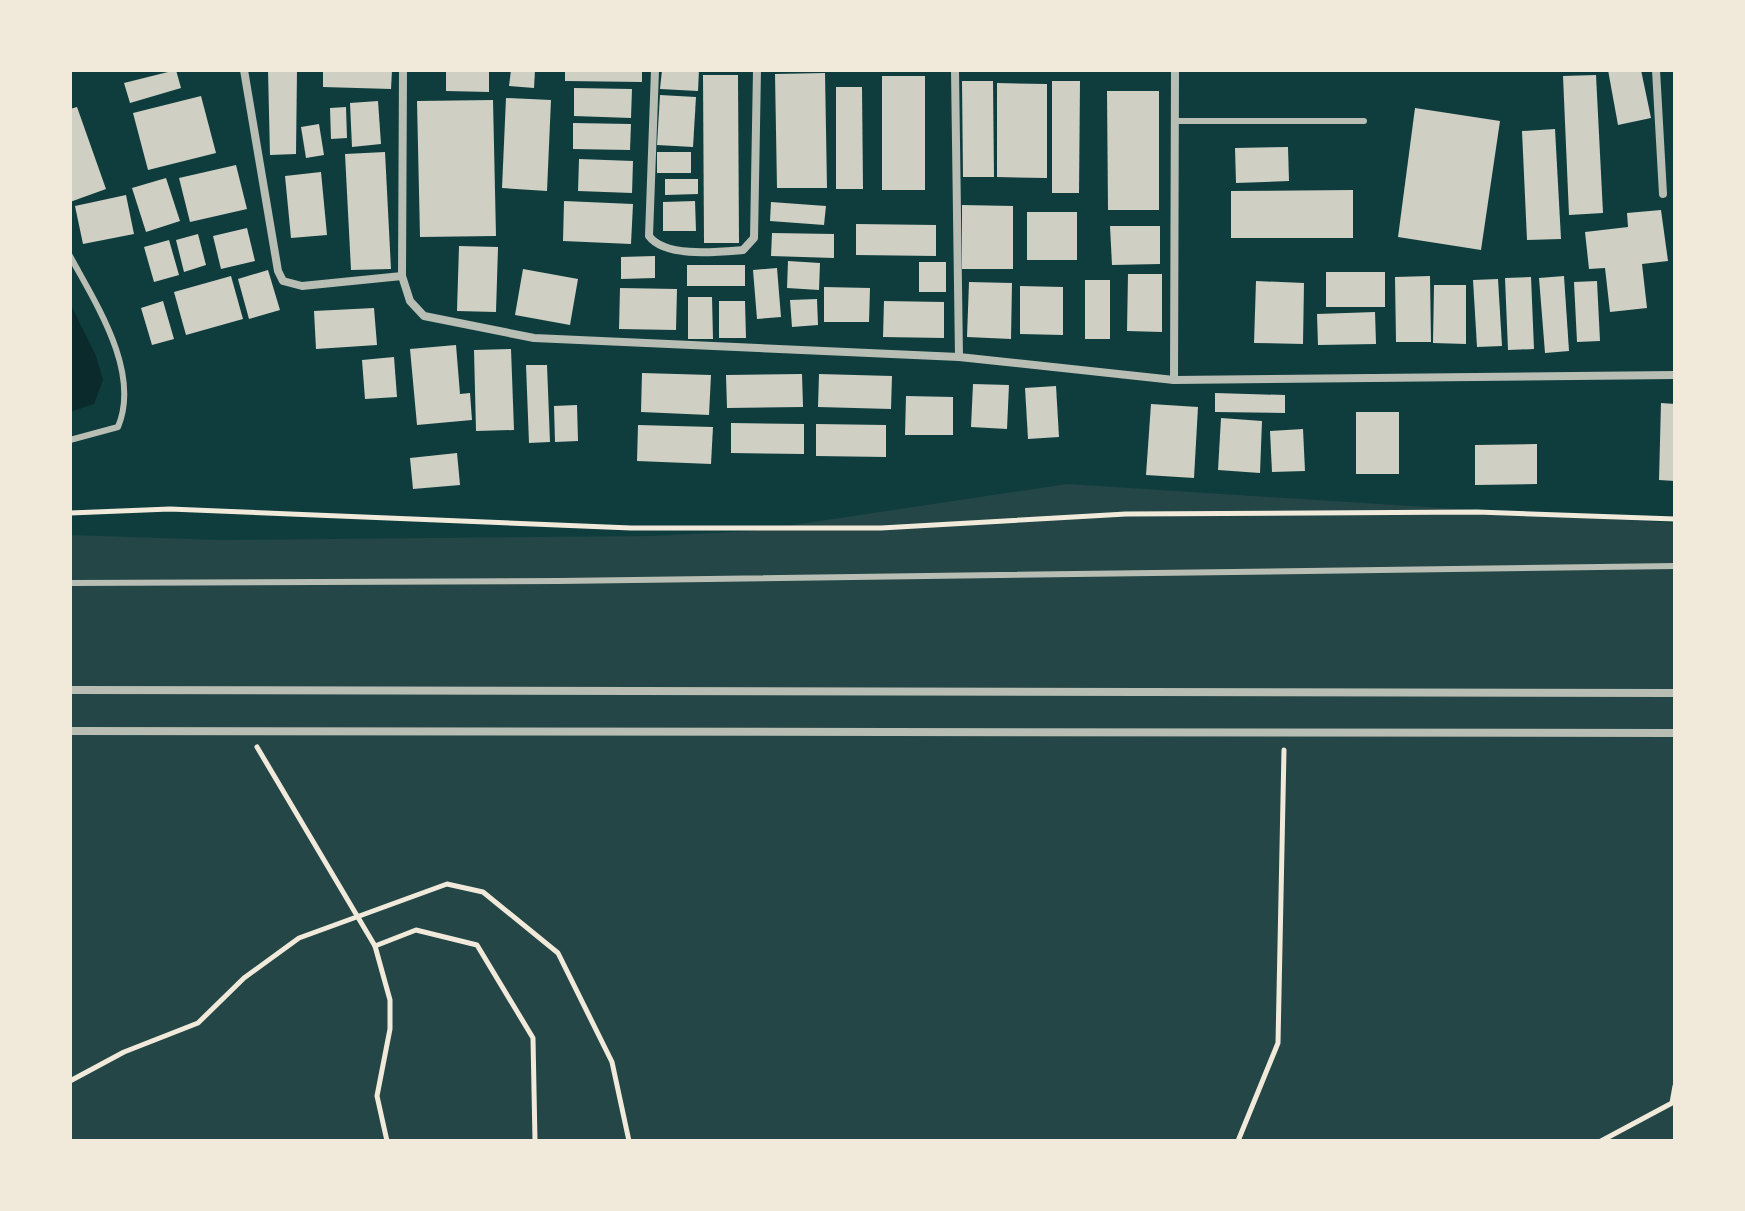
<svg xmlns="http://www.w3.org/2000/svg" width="1745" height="1211" font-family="Overpass,sans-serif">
<rect width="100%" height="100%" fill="#0f3d3e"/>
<polygon fill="#244646" points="1067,484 1675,523 1675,1141 70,1141 70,535 219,540 651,536 753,531"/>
<polygon fill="#0a2a2b" points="70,303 96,356 103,380 94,404 70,412"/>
<g fill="#cfcfc3">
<polygon points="176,70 181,88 130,103 124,83"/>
<polygon points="268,70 297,70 296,154 270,155"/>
<polygon points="323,70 392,70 391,89 323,87"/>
<polygon points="446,70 489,70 489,92 446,91"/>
<polygon points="511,70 535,70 534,88 509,86"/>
<polygon points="565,70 642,70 642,82 565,81"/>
<polygon points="662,70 699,70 698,91 660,89"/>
<polygon points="1608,70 1641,70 1651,118 1618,125"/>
<polygon points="825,73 827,188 777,188 775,74"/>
<polygon points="703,75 738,75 739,243 704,243"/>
<polygon points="1596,75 1603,213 1569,215 1563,76"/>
<rect x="882" y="76" width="43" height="114"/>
<polygon points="962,81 993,81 994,177 963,177"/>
<polygon points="1052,81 1080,81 1079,193 1052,193"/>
<polygon points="997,83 1047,84 1047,178 997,177"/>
<polygon points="836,87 862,87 863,189 836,189"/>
<polygon points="574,88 632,89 631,118 574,116"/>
<polygon points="1107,91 1159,91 1159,210 1108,210"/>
<polygon points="660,95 696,97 693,147 657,145"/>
<polygon points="201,96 216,153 148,170 133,113"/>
<polygon points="506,98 551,100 547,191 502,188"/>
<polygon points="493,100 496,236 420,237 417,101"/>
<polygon points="378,101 381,144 352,147 350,103"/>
<polygon points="77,107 106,189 70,202 70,109"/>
<polygon points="346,107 347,138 331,139 330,108"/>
<polygon points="1415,108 1500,121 1481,250 1398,237"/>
<polygon points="573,123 631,124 630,150 573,149"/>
<polygon points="319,124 324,155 306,158 301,127"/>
<polygon points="1555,129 1561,239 1527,240 1522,131"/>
<polygon points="1288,147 1289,181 1236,183 1235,148"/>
<polygon points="385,152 391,269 351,270 345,154"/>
<rect x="657" y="152" width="34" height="21"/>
<polygon points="579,159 633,161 632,193 578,191"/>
<polygon points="236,165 247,209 190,222 179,178"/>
<polygon points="321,172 327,235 291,238 285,176"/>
<polygon points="166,178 180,221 146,232 132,188"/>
<polygon points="665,179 698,179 698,194 665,195"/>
<polygon points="1353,190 1353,238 1231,238 1231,191"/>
<polygon points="126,195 134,234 83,244 75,206"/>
<polygon points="564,201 633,204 631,244 563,241"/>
<polygon points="695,201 696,231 663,231 663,202"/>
<polygon points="771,202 826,206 824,225 770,221"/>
<polygon points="962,205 1013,206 1013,269 962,269"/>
<polygon points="1661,210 1668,261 1642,264 1647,308 1610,312 1605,268 1589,269 1585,232 1628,227 1627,213"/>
<rect x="1027" y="212" width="50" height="48"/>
<polygon points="856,224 936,225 936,256 856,255"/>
<polygon points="1110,226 1160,226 1160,264 1112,265"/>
<polygon points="247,228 255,261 221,269 213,236"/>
<polygon points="772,233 834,234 834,258 771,256"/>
<polygon points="198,234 206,265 184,272 176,240"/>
<polygon points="169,240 179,275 154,282 144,247"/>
<polygon points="459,246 498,247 496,312 457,311"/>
<polygon points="655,256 655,278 621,279 621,257"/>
<polygon points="788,261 820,263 819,290 787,288"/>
<rect x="919" y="262" width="27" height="30"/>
<rect x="687" y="265" width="58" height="21"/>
<polygon points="777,268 781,317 757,319 753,270"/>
<polygon points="523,269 578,279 570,325 515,315"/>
<polygon points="268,270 280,310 249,319 238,279"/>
<rect x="1326" y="272" width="59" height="35"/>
<polygon points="1128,274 1162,274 1162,332 1127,331"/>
<polygon points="231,276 243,319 186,335 174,292"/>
<polygon points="1430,276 1431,342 1396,342 1395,277"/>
<polygon points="1564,276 1569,351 1545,353 1539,278"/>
<polygon points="1531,277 1534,349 1508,350 1505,278"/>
<polygon points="1498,279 1502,346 1477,347 1473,280"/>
<rect x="1085" y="280" width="25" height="59"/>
<polygon points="1256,281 1304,283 1303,344 1254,343"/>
<polygon points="1597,281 1600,341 1577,342 1574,282"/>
<polygon points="969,282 1012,283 1011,339 967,337"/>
<polygon points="1434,285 1466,285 1466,344 1433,343"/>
<polygon points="1020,286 1063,287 1063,335 1020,334"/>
<polygon points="824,287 870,288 869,322 824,322"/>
<polygon points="620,288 677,289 676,330 619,329"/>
<polygon points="688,297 712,297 713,339 688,339"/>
<polygon points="817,299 818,325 792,327 790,300"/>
<polygon points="163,301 174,339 152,345 141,308"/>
<polygon points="719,301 745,301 746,338 719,338"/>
<polygon points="884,301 944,302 944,338 883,337"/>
<polygon points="374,308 377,345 316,349 314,311"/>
<polygon points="1375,312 1376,344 1318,345 1317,314"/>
<polygon points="456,345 460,394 470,393 472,420 417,425 410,349"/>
<polygon points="511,349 514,430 476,431 474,350"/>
<polygon points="394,357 397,397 365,399 362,360"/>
<polygon points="526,365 547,365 550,442 529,443"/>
<polygon points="642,373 711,375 709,415 641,412"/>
<polygon points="802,374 803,407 727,408 726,375"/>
<polygon points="819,374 892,376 891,409 818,407"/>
<polygon points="973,384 1009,385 1007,429 971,427"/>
<polygon points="1056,386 1059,437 1028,439 1025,388"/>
<polygon points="1215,393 1285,395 1285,413 1215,412"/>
<polygon points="906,396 953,397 953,435 905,435"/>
<polygon points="1661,403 1675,404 1675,481 1659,480"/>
<polygon points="1151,404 1198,407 1194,478 1146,475"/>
<polygon points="577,405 578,441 555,442 554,406"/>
<rect x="1356" y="412" width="43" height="62"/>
<polygon points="1221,418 1262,421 1260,473 1218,470"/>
<polygon points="731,423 804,424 804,454 731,453"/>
<polygon points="816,424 886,425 886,457 816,456"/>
<polygon points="638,425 713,427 711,464 637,461"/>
<polygon points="1303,429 1305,471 1272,472 1270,431"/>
<polygon points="1537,444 1537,484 1475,485 1475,445"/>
<polygon points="457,453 460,485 413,489 410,458"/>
</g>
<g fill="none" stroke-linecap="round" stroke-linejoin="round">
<g stroke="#f1e9da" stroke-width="5">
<polyline points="70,513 170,509 631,528 881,528 1126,514 1477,512 1675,519"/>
<polyline points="257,747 375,946 390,1000 390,1029 377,1096 387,1141"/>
<polyline points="375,946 416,930 477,945 533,1038 535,1141"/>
<polyline points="70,1081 124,1052 198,1023 244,978 299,938 447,884 483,892 558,953 612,1062 629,1141"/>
<polyline points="1238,1141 1278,1043 1284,750"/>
<polyline points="1601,1141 1672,1103 1675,1086"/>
</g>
<g stroke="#b8beb3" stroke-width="6">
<polyline points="1175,121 1364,121"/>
<path d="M70,256C96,304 141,372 118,427L70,440"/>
<polyline points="70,583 559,581 1675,566"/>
</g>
<g stroke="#b8beb3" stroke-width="8">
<polyline points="244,70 278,271 283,281 302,286 402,276"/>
<polyline points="403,70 402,276 410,301 424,316 534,338 959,357 1174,380 1675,375"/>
<path d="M655,70L649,236C665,258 718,252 743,250L754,238L757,70"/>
<polyline points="955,70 959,357"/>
<polyline points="1656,70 1663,194"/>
<polyline points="1174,380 1175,70"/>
<polyline points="70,690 1675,693"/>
<polyline points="70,731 1675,733"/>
</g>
</g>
<rect width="1745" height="1211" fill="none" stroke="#f1e9da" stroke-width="144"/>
</svg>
